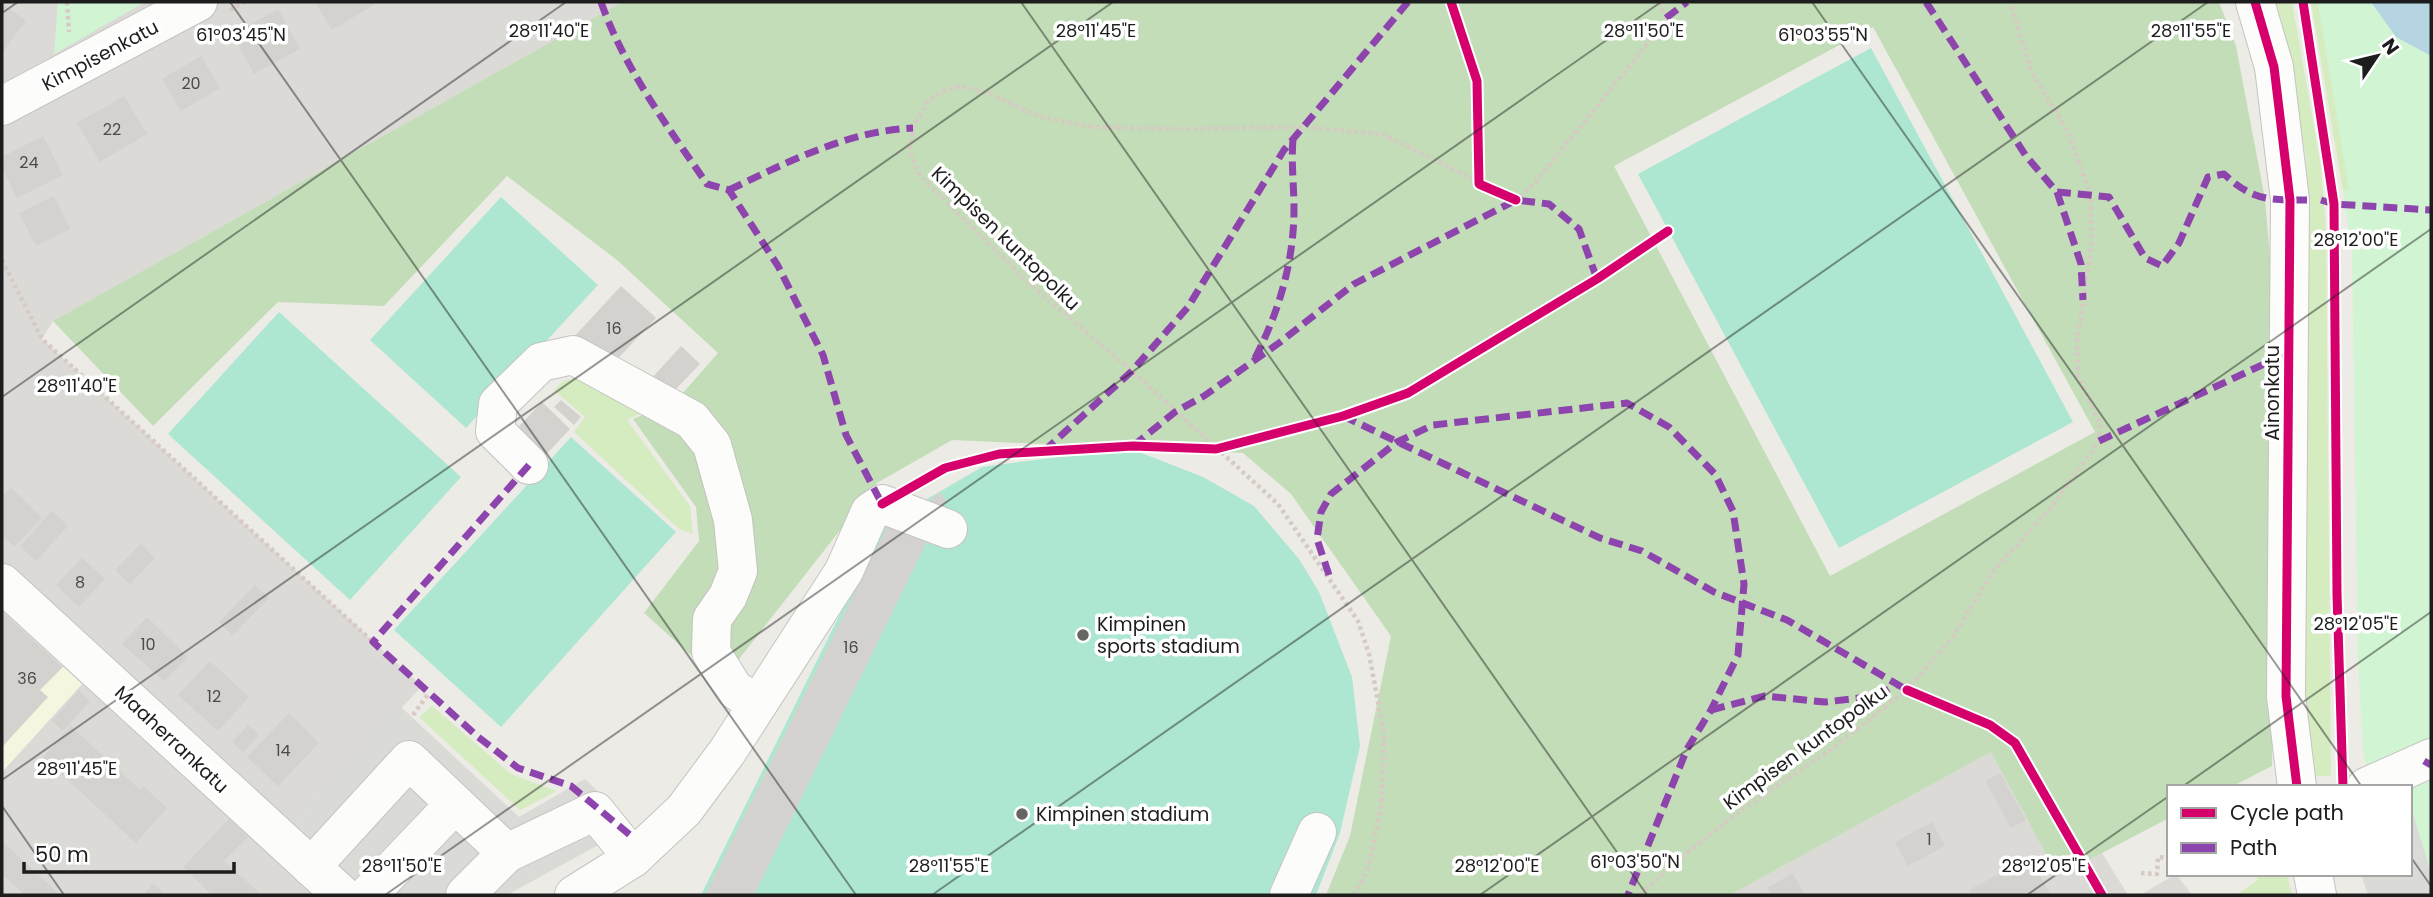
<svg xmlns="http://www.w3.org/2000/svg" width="2433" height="897" font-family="Poppins,sans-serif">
<rect width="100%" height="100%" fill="#ecebe5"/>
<g fill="#dbdad7">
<polygon points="2,2 622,2 53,321 42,339 422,686 295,822 375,895 2,895 2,772 82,684 2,611"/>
<polygon points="1991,752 2058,875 2102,853 2128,895 1730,895"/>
<polygon points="2176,874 2192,895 2140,895"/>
</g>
<polygon fill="#f5f6e0" points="2,611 82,684 2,772"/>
<g fill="#d5ecc1">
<polygon points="2275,2 2292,2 2321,167 2326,230 2331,776 2310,776 2303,642 2309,226 2306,157 2280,17"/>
<polygon points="2311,2 2318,2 2350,190 2343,191"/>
<polygon points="575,378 652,408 627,420 690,506 693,534 679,529 574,432 585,417 554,390 563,381"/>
<polygon points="432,706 511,774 557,791 520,810 419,717"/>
<polygon points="2254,874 2287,874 2292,895 2236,895 2258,880"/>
</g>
<path fill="#c3ddb8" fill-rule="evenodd" d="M622,2H2219L2236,46L2265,199L2277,341L2272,766L2231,787H2169V818L2058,876L1991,752L1730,895H1326L1350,836L1391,636L1291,494L1243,453L952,440L877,483L721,682L644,613L699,541L696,507L633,419L675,402L718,353L617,260L507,176L384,306L278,302L153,426L53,321ZM1873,27L2095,432L1830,576L1614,166Z"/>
<g fill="#d1f5d3">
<polygon points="58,2 145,2 54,54"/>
<polygon points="2318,2 2371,2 2397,37 2431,56 2431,874 2410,803 2410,787 2371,787 2363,751 2358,661 2352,249 2343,191 2349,190"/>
</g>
<g fill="#ade7d2">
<polygon points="1871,48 2073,422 1839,548 1638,174"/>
<polygon points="501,197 598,285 466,428 370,340"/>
<polygon points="279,312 461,477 350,600 168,434"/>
<polygon points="571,437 676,532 501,727 394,630"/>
<polygon points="1139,452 1203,477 1254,506 1299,559 1319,592 1352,677 1360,746 1340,833 1316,895 701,895 890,513 915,506 982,467 1058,457"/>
</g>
<g fill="#dadad7">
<polygon points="401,707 519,817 585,779 633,826 507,895 375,895 295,822"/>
<polygon points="2410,803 2431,874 2431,895 2368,895 2361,874 2410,874"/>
</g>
<polygon fill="#b6d5e2" points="2371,2 2431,2 2431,56 2396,37"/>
<g fill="#d4d2ce">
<polygon points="315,2 374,2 375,4 332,30"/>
<polygon points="2,3 26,21 2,53"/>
<polygon points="278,9 300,49 254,74 232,34"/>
<polygon points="201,56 220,88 181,111 162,79"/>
<polygon points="124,96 147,134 100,162 77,123"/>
<polygon points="43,136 63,175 17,198 2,168 2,157"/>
<polygon points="54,196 70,229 36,246 19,213"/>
<polygon points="621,286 656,318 607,370 573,338"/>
<polygon points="681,346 700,364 669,396 651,379"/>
<polygon points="561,400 581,417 574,425 554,407"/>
<polygon points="542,402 570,429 537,464 509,437"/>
<polygon points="11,487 42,518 14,547 2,535 2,497"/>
<polygon points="940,492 947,502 937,510 930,500"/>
<polygon points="52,511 68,526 36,561 20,546"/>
<polygon points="892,517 931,533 754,895 705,895"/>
<polygon points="141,544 155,558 130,584 115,570"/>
<polygon points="82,558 105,579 79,607 56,585"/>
<polygon points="255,585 269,598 232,636 219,622"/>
<polygon points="2,611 63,667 40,690 48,697 2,747"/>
<polygon points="147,617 188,657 164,681 122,644"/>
<polygon points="210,661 249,697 218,731 178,695"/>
<polygon points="79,690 90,701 63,731 52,721"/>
<polygon points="289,713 319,743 278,786 247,757"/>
<polygon points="248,725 259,735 243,753 232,742"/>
<polygon points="71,726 140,790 143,786 167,808 136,843 43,757"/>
<polygon points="2000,773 2026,820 2011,828 1985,781"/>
<polygon points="229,819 248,837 224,861 262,895 212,895 183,867"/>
<polygon points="1932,822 1945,846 1908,866 1895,842"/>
<polygon points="2,841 60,895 25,895 2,874"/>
<polygon points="2030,857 2050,894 1972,895 1969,890"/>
<polygon points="1793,873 1805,895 1771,895 1767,888"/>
<polygon points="153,884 166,895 143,895"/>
</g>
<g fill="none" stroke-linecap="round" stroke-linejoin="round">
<defs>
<g id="minor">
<polyline points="2255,2 2274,67 2290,200 2286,696 2297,787"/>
<polyline points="2,106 198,2"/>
<polyline points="529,465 495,431 498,404 541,362 573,355 692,420 712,445 733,520 738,571 728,596 712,619 711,652 734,689 757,704"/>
<polyline points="2,583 342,895"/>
<polyline points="2366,787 2431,758"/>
<polyline points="311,867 409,760 507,853"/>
<polyline points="2313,874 2317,895"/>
<polyline points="368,895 455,804"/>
<polyline points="465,895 507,853 595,811 633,858"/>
<polyline points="574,895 633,858 684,810 727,752 844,571 870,512 882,504 948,529"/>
<polyline points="1289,895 1317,832"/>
</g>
</defs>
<use href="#minor" stroke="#c4c4c1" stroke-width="40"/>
<g stroke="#d7c9c4" stroke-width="4.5" stroke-dasharray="3.5 3.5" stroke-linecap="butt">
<polyline points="67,2 69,32"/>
<polyline points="230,10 244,2"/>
<polyline points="2,260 42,339 373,642"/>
<polyline points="413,715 429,693"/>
<polyline points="2141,873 2157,874 2158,857 2169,858"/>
<polyline points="1354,895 1367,872 1381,808 1384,733 1369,654 1358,621 1278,504 1132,371 1027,281 920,176 910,152 913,128 927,103 940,92 960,86 990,94 1040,117 1093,127 1178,129 1303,127 1382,134 1516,200 1534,184 1664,23 1666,18 1658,2"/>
<polyline points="1640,895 1680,858 1747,806 1830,750 1907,690 1952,638 1995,569 2054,504 2099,441 2100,424 2078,375 2077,342 2091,248 2091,197 2068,132 2032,73 2010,2"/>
</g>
<use href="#minor" stroke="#fcfcfb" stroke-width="38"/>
<g stroke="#8e44ad" stroke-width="7" stroke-dasharray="14 7" stroke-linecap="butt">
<path d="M601,2C624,68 668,127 707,184L729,190L778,266L823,355L846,435L882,504"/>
<path d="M1926,2L2026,156L2057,192L2109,197L2145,258L2162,266L2179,243L2208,177L2224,174C2253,201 2269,200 2307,200"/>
<polyline points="1666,18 1687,2"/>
<path d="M729,190C788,162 847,131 913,128"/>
<polyline points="2057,192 2081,264 2083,300"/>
<polyline points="2321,200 2334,204 2431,210"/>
<path d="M1255,358C1279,312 1294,261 1294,209C1294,185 1291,163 1293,139"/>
<polyline points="1343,416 1600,538 1642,551 1714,592 1787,620 1907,690"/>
<polyline points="2099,441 2290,352"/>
<polyline points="1133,446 1175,412 1204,396 1279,343 1354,284 1516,200 1549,204 1579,229 1597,279"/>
<polyline points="1044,451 1132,371 1188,307 1284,150 1408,2"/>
<polyline points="529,465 373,642 477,736 518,768 571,786 630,835"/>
<polyline points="1329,575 1317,539 1321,512 1331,494 1397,442 1433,425 1627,403 1669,427 1715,474 1733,511 1744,584 1738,655 1711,710 1687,749 1628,895"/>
<polyline points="1711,710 1765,696 1825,702 1877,696 1897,684"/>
<polyline points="2424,761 2431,765"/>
</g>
<defs>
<g id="cycleway">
<polyline points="1451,2 1477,81 1479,184 1516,200"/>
<polyline points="2255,2 2274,67 2290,200 2286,696 2297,787"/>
<polyline points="2303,2 2334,204 2337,594 2343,787"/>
<polyline points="882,504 945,468 999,454 1133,446 1216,449 1343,416 1408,393 1597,279 1668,231"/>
<polyline points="1907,690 1990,725 2015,743 2102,895"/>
</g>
</defs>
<use href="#cycleway" stroke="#fff" stroke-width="13"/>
<use href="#cycleway" stroke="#d6006c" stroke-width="9"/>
</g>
<path fill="none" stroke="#1d1d1d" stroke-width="2" stroke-opacity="0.45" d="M230,2L856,895M1021,2L1647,895M1812,2L2362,787M2,13L18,2M2,397L566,2M2,780L1113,2M2182,787L2431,612M2,806L64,895M2410,856L2431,886M385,895L1661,2M932,895L2208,2M1480,895L2431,229M2027,895L2169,796"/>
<g fill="#656563" stroke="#fff" stroke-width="2.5">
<circle cx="1083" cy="635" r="7"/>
<circle cx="1022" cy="814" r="7"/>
</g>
<g text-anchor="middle" stroke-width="7" stroke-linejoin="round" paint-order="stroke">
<g font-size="16" fill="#4b4a49">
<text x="191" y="89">20</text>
<text x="112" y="135">22</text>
<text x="29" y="168">24</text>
<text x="614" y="334">16</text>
<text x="80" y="588">8</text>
<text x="148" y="650">10</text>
<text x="851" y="653">16</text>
<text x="27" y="684">36</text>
<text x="214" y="702">12</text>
<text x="283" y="756">14</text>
<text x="1929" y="845">1</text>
</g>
<g font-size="19" fill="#1d1d1d" stroke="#fff">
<text transform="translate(100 55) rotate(-28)" y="7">Kimpisenkatu</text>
<text transform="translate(1006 238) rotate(44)" y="7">Kimpisen kuntopolku</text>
<text transform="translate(2272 393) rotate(-90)" y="7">Ainonkatu</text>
<text transform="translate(172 739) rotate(43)" y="7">Maaherrankatu</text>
<text transform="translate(1805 747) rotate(-36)" y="7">Kimpisen kuntopolku</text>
</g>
<g font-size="19" fill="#1d1d1d" stroke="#fff" text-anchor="start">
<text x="1097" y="631">Kimpinen<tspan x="1097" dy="22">sports stadium</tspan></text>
<text x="1036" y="821">Kimpinen stadium</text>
</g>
</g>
<g font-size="18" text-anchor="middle" fill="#1d1d1d" stroke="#fff" stroke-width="7" stroke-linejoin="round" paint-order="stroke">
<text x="549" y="37">28°11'40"E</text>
<text x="1096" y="37">28°11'45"E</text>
<text x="1644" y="37">28°11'50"E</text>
<text x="2191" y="37">28°11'55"E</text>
<text x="241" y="41">61°03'45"N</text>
<text x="1823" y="41">61°03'55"N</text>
<text x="2356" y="246">28°12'00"E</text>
<text x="77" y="392">28°11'40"E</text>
<text x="2356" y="630">28°12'05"E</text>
<text x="77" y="775">28°11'45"E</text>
<text x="1635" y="868">61°03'50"N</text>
<text x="402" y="872">28°11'50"E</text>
<text x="949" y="872">28°11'55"E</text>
<text x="1497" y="872">28°12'00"E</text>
<text x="2044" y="872">28°12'05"E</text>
</g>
<rect width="2433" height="897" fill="none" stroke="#1d1d1d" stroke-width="7"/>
<rect x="2167" y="785" width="245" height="91" fill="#ffffff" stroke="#a5a5a5" stroke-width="2"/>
<rect x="2181" y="808" width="35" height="10" fill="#d6006c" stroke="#a5a5a5" stroke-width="2"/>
<text x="2230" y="820" font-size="21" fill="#1d1d1d">Cycle path</text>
<rect x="2181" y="843" width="35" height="10" fill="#8e44ad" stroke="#a5a5a5" stroke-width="2"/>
<text x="2230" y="855" font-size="21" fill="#1d1d1d">Path</text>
<g transform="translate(2377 56) rotate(55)" stroke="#ffffff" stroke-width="5" paint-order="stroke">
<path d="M0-5L12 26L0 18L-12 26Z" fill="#1d1d1d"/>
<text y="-10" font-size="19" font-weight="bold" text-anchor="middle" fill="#1d1d1d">N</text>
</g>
<path d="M24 862v10h210v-10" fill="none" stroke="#1d1d1d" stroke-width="3.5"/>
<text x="35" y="862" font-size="21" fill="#1d1d1d" stroke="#ffffff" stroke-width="5" paint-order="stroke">50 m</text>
</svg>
